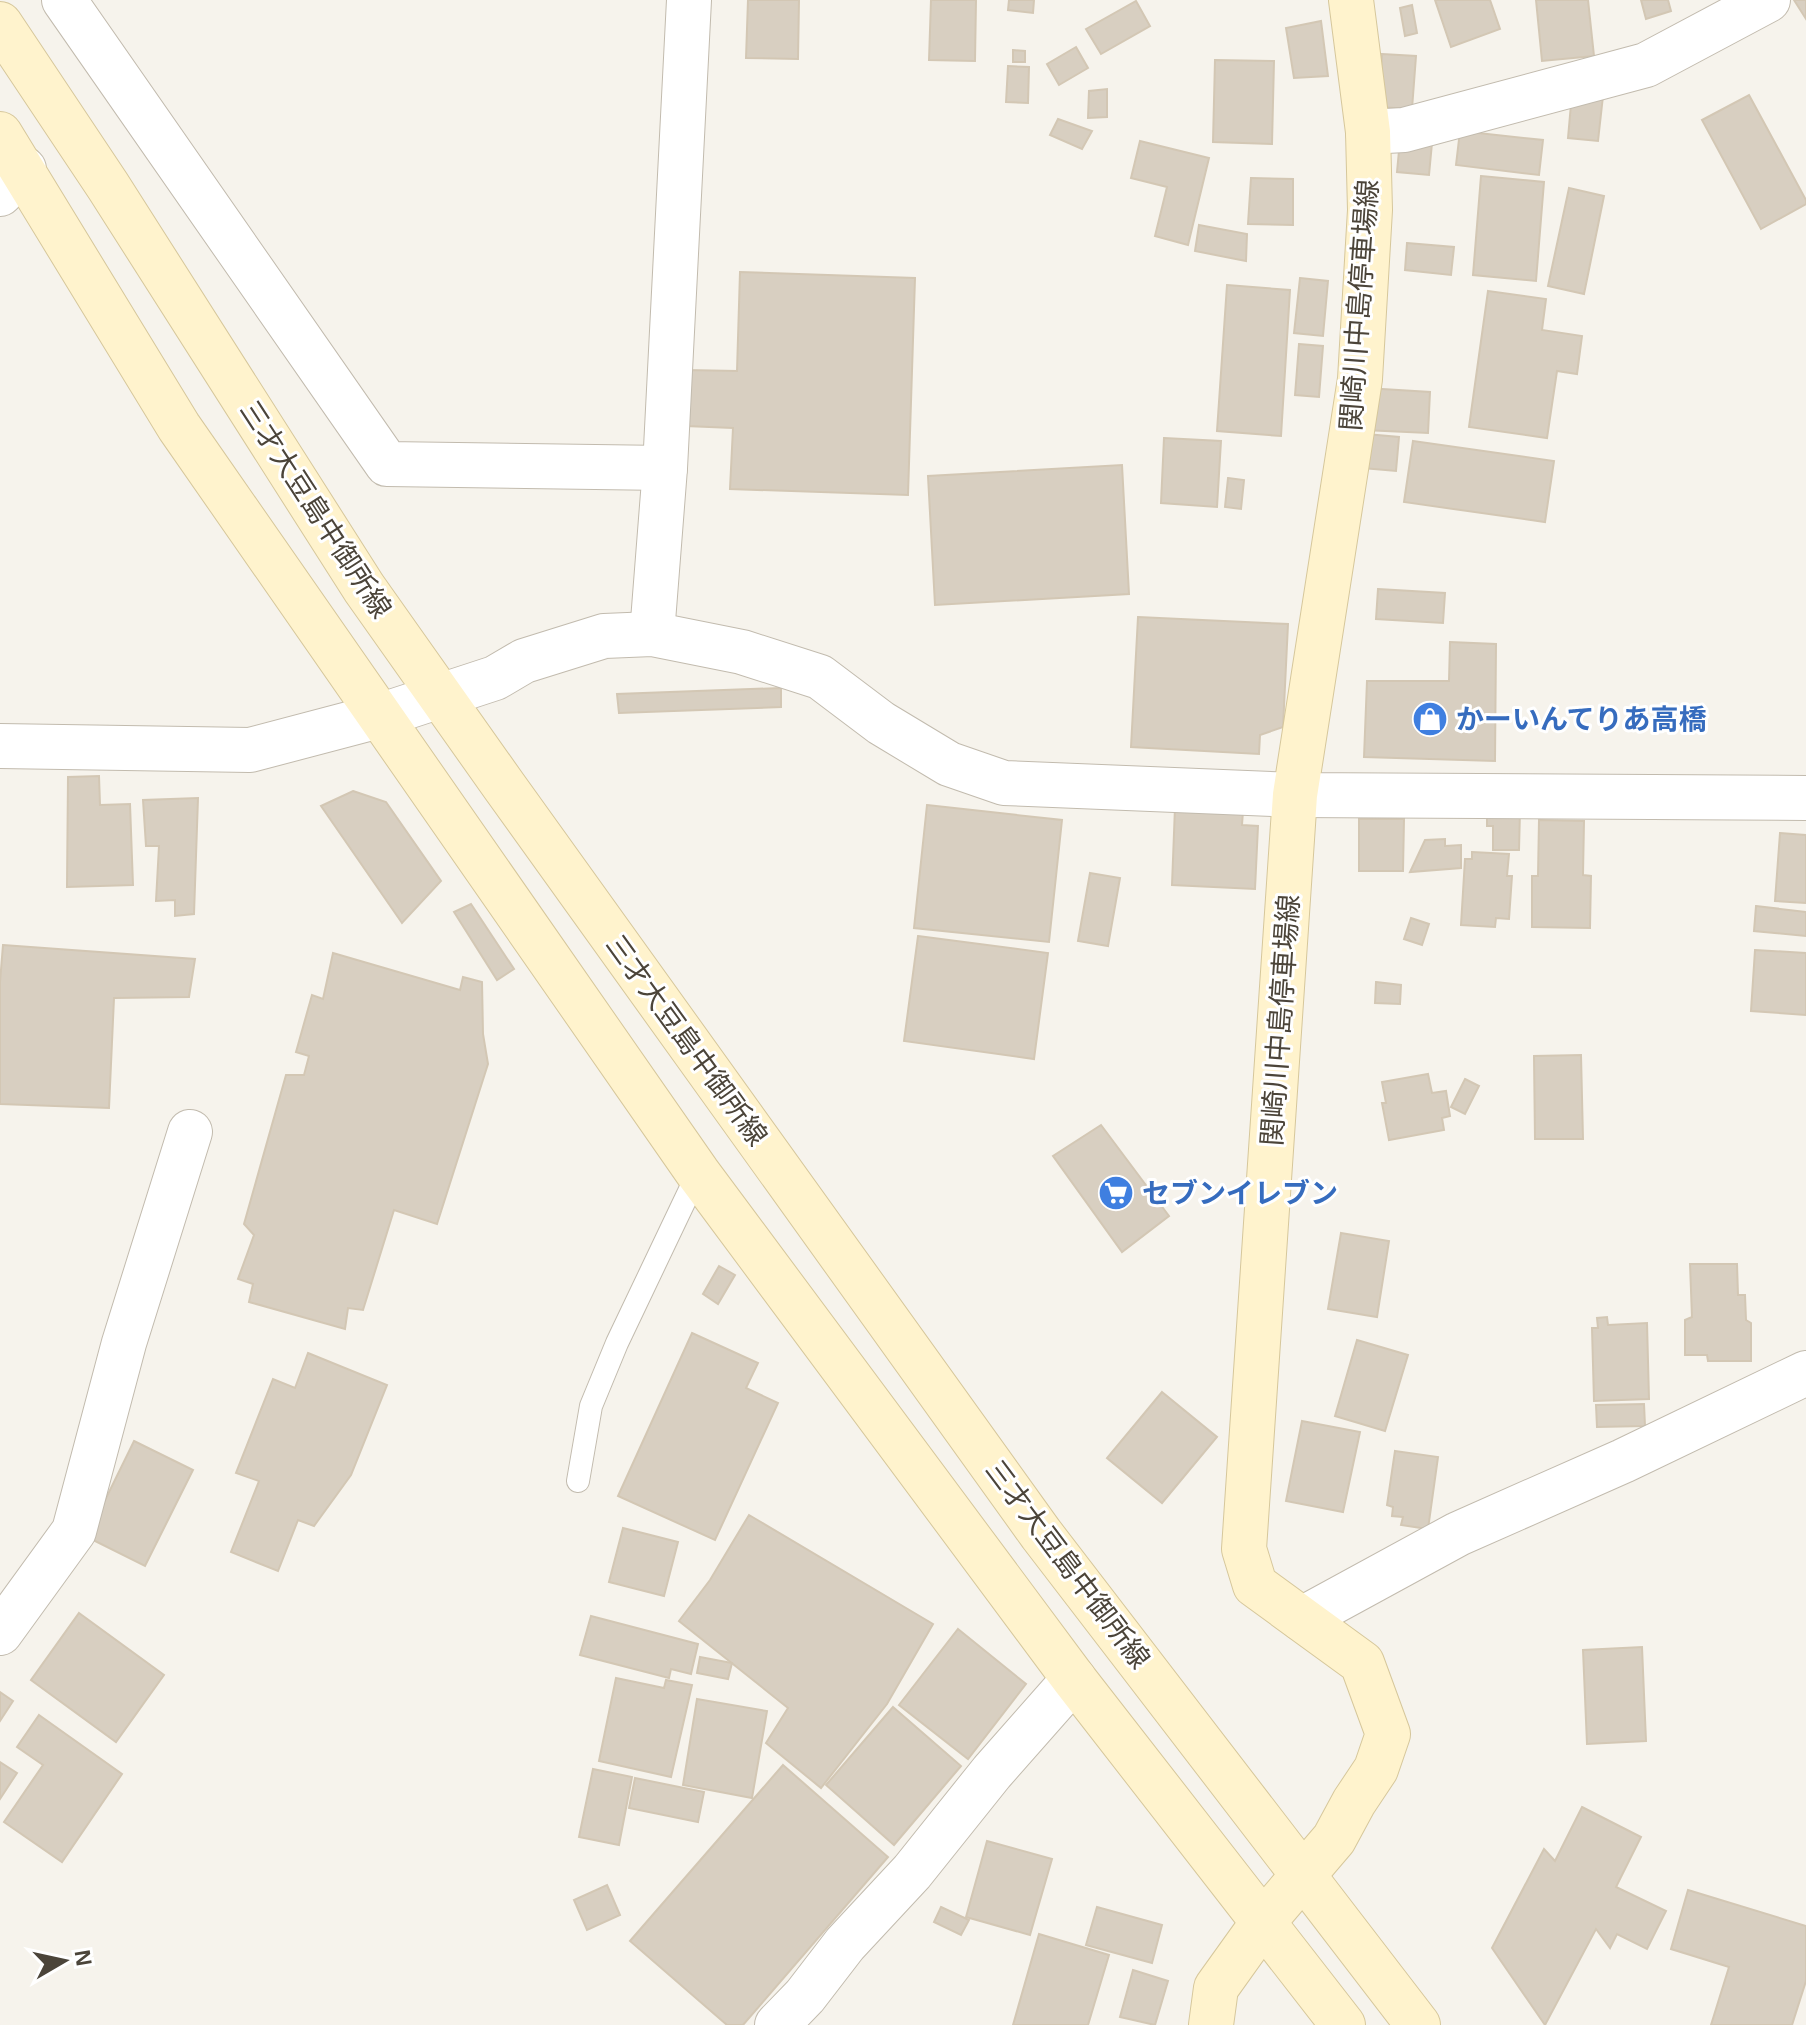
<svg xmlns="http://www.w3.org/2000/svg" width="1806" height="2025" font-family="Helvetica,'Noto Sans JP',sans-serif">
<rect width="100%" height="100%" fill="#f6f3ec"/>
<g fill="#d8cfc1" stroke="#d3c7b4" stroke-width="2">
<polygon points="748,0 799,0 798,59 746,58"/>
<polygon points="931,0 976,0 975,61 929,60"/>
<polygon points="1009,0 1034,0 1033,13 1008,10"/>
<polygon points="1435,0 1490,0 1500,29 1451,47"/>
<polygon points="1536,0 1588,0 1594,56 1542,61"/>
<polygon points="1641,0 1668,0 1671,11 1646,19"/>
<polygon points="1794,0 1806,0 1806,19"/>
<polygon points="1136,1 1150,26 1101,54 1086,29"/>
<polygon points="1412,5 1417,33 1405,36 1400,8"/>
<polygon points="1321,21 1328,76 1294,78 1286,28"/>
<polygon points="1076,47 1088,68 1059,85 1047,64"/>
<polygon points="1013,50 1025,51 1025,62 1013,62"/>
<polygon points="1382,54 1416,56 1412,109 1379,107"/>
<polygon points="1215,60 1274,61 1272,144 1213,142"/>
<polygon points="1008,66 1029,67 1028,103 1006,102"/>
<polygon points="1107,89 1107,117 1088,118 1089,91"/>
<polygon points="1572,93 1603,96 1598,141 1568,138"/>
<polygon points="1749,95 1806,200 1806,204 1761,229 1702,120"/>
<polygon points="1058,119 1092,131 1082,149 1050,135"/>
<polygon points="1460,131 1543,140 1539,175 1456,165"/>
<polygon points="1400,140 1432,143 1429,175 1397,172"/>
<polygon points="1140,141 1209,158 1188,245 1155,236 1167,187 1131,178"/>
<polygon points="1481,176 1544,182 1536,281 1473,275"/>
<polygon points="1251,178 1293,179 1293,225 1248,224"/>
<polygon points="1569,188 1604,196 1584,294 1548,286"/>
<polygon points="1199,225 1247,234 1246,261 1195,251"/>
<polygon points="1407,243 1454,247 1451,275 1405,270"/>
<polygon points="740,272 915,278 908,495 730,489 733,428 686,426 687,370 737,371"/>
<polygon points="1300,278 1328,281 1323,336 1294,333"/>
<polygon points="1227,285 1290,290 1281,436 1217,431"/>
<polygon points="1488,291 1546,299 1542,330 1582,336 1577,374 1557,371 1547,438 1469,427"/>
<polygon points="1299,344 1323,346 1319,397 1295,395"/>
<polygon points="1366,388 1430,392 1428,433 1364,430"/>
<polygon points="1366,434 1399,437 1396,471 1363,468"/>
<polygon points="1164,438 1221,441 1217,507 1161,503"/>
<polygon points="1413,441 1554,461 1545,522 1404,502"/>
<polygon points="1122,465 1129,594 935,605 928,476"/>
<polygon points="1228,478 1244,480 1241,509 1225,507"/>
<polygon points="1378,589 1445,593 1443,623 1376,619"/>
<polygon points="1138,617 1288,624 1283,727 1260,735 1259,754 1131,747"/>
<polygon points="1450,642 1496,644 1495,761 1364,757 1367,681 1449,681"/>
<polygon points="781,688 781,707 619,713 617,694"/>
<polygon points="99,776 100,805 130,804 133,885 67,887 68,777"/>
<polygon points="353,791 386,802 441,881 402,923 321,806"/>
<polygon points="198,798 194,914 175,916 175,900 156,901 159,846 146,846 143,800"/>
<polygon points="927,805 1062,820 1049,942 914,928"/>
<polygon points="1175,807 1243,811 1242,825 1258,826 1255,889 1172,885"/>
<polygon points="1487,811 1520,811 1519,850 1493,850 1493,826 1487,826"/>
<polygon points="1359,819 1404,819 1403,871 1359,871"/>
<polygon points="1539,820 1584,821 1583,875 1591,876 1590,928 1532,927 1532,876 1538,876"/>
<polygon points="1780,833 1806,835 1806,903 1775,901"/>
<polygon points="1445,839 1445,846 1461,845 1461,868 1410,872 1425,840"/>
<polygon points="1472,852 1509,854 1507,876 1512,876 1509,919 1496,918 1495,927 1461,925 1465,859 1472,859"/>
<polygon points="1090,873 1120,878 1108,946 1078,941"/>
<polygon points="471,904 514,969 497,980 454,912"/>
<polygon points="1756,906 1806,912 1806,936 1754,931"/>
<polygon points="1411,918 1429,924 1422,945 1404,939"/>
<polygon points="918,936 1048,953 1034,1059 904,1041"/>
<polygon points="3,945 195,959 189,997 114,998 109,1108 0,1104 0,982"/>
<polygon points="1755,950 1806,953 1806,1015 1751,1011"/>
<polygon points="333,953 460,990 463,977 482,982 483,1034 488,1064 437,1224 394,1210 363,1310 348,1308 345,1329 249,1302 253,1284 238,1279 254,1235 244,1224 286,1075 304,1075 309,1056 296,1052 312,995 323,999"/>
<polygon points="1376,982 1401,985 1400,1004 1375,1003"/>
<polygon points="1581,1055 1583,1139 1535,1139 1534,1056"/>
<polygon points="1428,1074 1432,1093 1446,1091 1450,1116 1442,1118 1444,1130 1389,1140 1382,1103 1386,1103 1382,1082"/>
<polygon points="1465,1079 1479,1086 1465,1114 1451,1107"/>
<polygon points="1101,1125 1169,1216 1122,1252 1053,1156"/>
<polygon points="1341,1233 1389,1241 1377,1317 1328,1309"/>
<polygon points="1690,1264 1737,1264 1738,1295 1745,1295 1746,1320 1751,1323 1751,1361 1708,1361 1707,1355 1685,1355 1685,1320 1692,1317"/>
<polygon points="719,1266 735,1275 718,1304 703,1294"/>
<polygon points="1607,1317 1608,1325 1647,1323 1649,1399 1594,1401 1592,1328 1598,1328 1597,1318"/>
<polygon points="692,1333 758,1363 746,1388 778,1403 715,1540 618,1496"/>
<polygon points="1357,1340 1408,1355 1385,1431 1335,1416"/>
<polygon points="308,1353 387,1385 351,1475 314,1526 298,1520 278,1571 231,1552 259,1481 236,1473 273,1379 295,1388"/>
<polygon points="1162,1392 1217,1437 1162,1503 1107,1458"/>
<polygon points="1644,1404 1645,1426 1597,1427 1596,1405"/>
<polygon points="1302,1421 1360,1432 1343,1512 1286,1501"/>
<polygon points="134,1441 193,1470 145,1566 87,1537"/>
<polygon points="1395,1451 1438,1457 1428,1529 1401,1525 1403,1517 1392,1516 1393,1507 1387,1505"/>
<polygon points="749,1515 933,1624 887,1704 821,1788 766,1743 788,1708 679,1621 710,1580"/>
<polygon points="623,1528 678,1542 664,1596 609,1582"/>
<polygon points="79,1613 164,1675 116,1742 31,1680"/>
<polygon points="591,1616 698,1644 691,1674 671,1669 669,1678 580,1655"/>
<polygon points="958,1629 1026,1684 968,1759 899,1705"/>
<polygon points="1642,1647 1646,1741 1587,1744 1583,1650"/>
<polygon points="700,1657 732,1663 728,1679 697,1673"/>
<polygon points="616,1678 664,1688 666,1680 692,1685 671,1777 599,1761"/>
<polygon points="0,1692 13,1701 0,1721"/>
<polygon points="697,1699 767,1711 752,1798 683,1785"/>
<polygon points="893,1707 961,1766 894,1845 826,1785"/>
<polygon points="39,1715 122,1774 62,1862 4,1822 43,1765 17,1747"/>
<polygon points="0,1762 17,1773 0,1799"/>
<polygon points="783,1765 888,1857 743,2025 727,2025 630,1941"/>
<polygon points="593,1769 632,1777 619,1845 579,1837"/>
<polygon points="635,1778 704,1792 698,1822 629,1808"/>
<polygon points="1582,1807 1641,1837 1616,1887 1666,1911 1647,1949 1617,1934 1610,1948 1596,1929 1545,2025 1492,1948 1544,1849 1555,1861"/>
<polygon points="987,1841 1052,1859 1030,1935 966,1917"/>
<polygon points="607,1885 620,1915 587,1930 574,1900"/>
<polygon points="1688,1890 1806,1926 1806,1981 1792,2025 1711,2025 1729,1967 1671,1949"/>
<polygon points="941,1907 969,1920 961,1935 934,1922"/>
<polygon points="1097,1907 1162,1925 1152,1963 1086,1945"/>
<polygon points="1039,1934 1109,1955 1088,2025 1013,2025"/>
<polygon points="1133,1970 1168,1981 1155,2025 1120,2017"/>
</g>
<g fill="none" stroke-linecap="round" stroke-linejoin="round">
<defs>
<polyline id="service" points="578,1481 591,1406 617,1343 698,1173"/>
<g id="minor">
<polyline points="64,0 387,464 665,468"/>
<polyline points="1368,132 1404,130 1646,65 1768,0"/>
<polyline points="0,194 24,169"/>
<polyline points="652,634 665,468 689,0"/>
<polyline points="1302,1619 1458,1534 1623,1461 1806,1373"/>
<polyline points="0,1633 74,1531 124,1343 190,1132"/>
<polyline points="777,2025 805,1996 845,1944 912,1872 992,1772 1074,1679"/>
</g>
<polyline id="tertiary" points="0,746 250,750 379,716 495,678 524,661 604,636 652,634 742,652 820,677 881,723 949,764 1004,783 1295,795 1806,798"/>
<g id="secondary">
<polyline points="0,24 108,186 364,588 504,786 1041,1534 1418,2025"/>
<polyline points="0,134 179,427 698,1173 1074,1679 1343,2025"/>
<polyline points="1211,2025 1216,1988 1264,1921 1334,1839 1354,1802 1376,1769 1388,1734 1362,1663 1255,1585 1244,1549 1295,795 1360,379 1370,210 1368,132 1351,0"/>
</g>
</defs>
<use href="#service" stroke="#c2bbae" stroke-width="24"/>
<use href="#minor" stroke="#c2bbae" stroke-width="46"/>
<use href="#tertiary" stroke="#c2bbae" stroke-width="46"/>
<use href="#secondary" stroke="#d6c79b" stroke-width="46"/>
<use href="#service" stroke="#fff" stroke-width="22"/>
<use href="#minor" stroke="#fff" stroke-width="44"/>
<use href="#tertiary" stroke="#fff" stroke-width="44"/>
<use href="#secondary" stroke="#fff3cd" stroke-width="44"/>
</g>
<defs>
<symbol id="shop-disc" viewBox="-11 -11 22 22"><circle r="9.5" fill="#3f7fe0" stroke="#fff"/><path d="M-5-2.5h2.3a2.7 3.5 0 0 1 5.4 0H5L5.5 6h-11ZM-1.5-2.5h3a1.5 2.3 0 0 0-3 0Z" fill="#fff"/></symbol>
<symbol id="supermarket-disc" viewBox="-11 -11 22 22"><circle r="9.5" fill="#3f7fe0" stroke="#fff"/><path d="M-6-5.5h2.5l.6 2H6L4.5 2H-2.5L-4.4-4H-6ZM-1.5 3.2a1.3 1.3 0 1 0 .1 0ZM3 3.2a1.3 1.3 0 1 0 .1 0Z" fill="#fff"/></symbol>
</defs>
<g fill-rule="evenodd">
<use href="#shop-disc" x="1410" y="699" width="40" height="40"/>
<use href="#supermarket-disc" x="1096" y="1173" width="40" height="40"/>
</g>
<g text-anchor="middle" stroke-width="6" stroke-linejoin="round" paint-order="stroke">
<g font-size="28" fill="#4b4439" stroke="#fff">
<text transform="translate(1359 305) rotate(-86)" y="10">関崎川中島停車場線</text>
<text transform="translate(316 509) rotate(57)" y="10">三才大豆島中御所線</text>
<text transform="translate(1280 1020) rotate(-86)" y="10">関崎川中島停車場線</text>
<text transform="translate(687 1040) rotate(54)" y="10">三才大豆島中御所線</text>
<text transform="translate(1068 1564) rotate(53)" y="10">三才大豆島中御所線</text>
</g>
<g font-size="28" font-weight="bold" fill="#366cbe" stroke="#fff" text-anchor="start">
<text x="1456" y="729">かーいんてりあ高橋</text>
<text x="1142" y="1203">セブンイレブン</text>
</g>
</g>
<g transform="translate(64 1961) rotate(81)" stroke="#ffffff" stroke-width="6" paint-order="stroke">
<path d="M0-6L14 30L0 20L-14 30Z" fill="#4b4439"/>
<text y="-12" font-size="22" font-weight="bold" text-anchor="middle" fill="#4b4439">N</text>
</g>
</svg>
